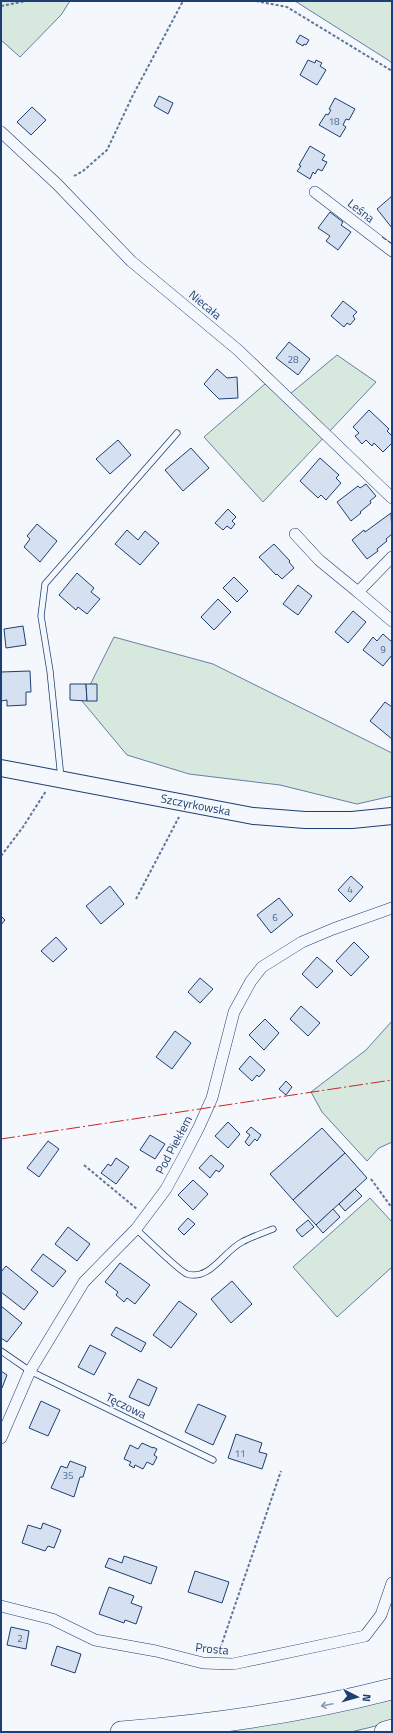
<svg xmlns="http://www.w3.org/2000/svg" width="393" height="1733" font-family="'Titillium Web',sans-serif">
<rect width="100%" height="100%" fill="#f4f7fb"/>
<g fill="#d7e8df" stroke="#687fa3">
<polygon points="1,1 70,1 61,15 20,57 1,40"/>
<polygon points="295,1 392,1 392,63 388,60"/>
<polygon points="337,355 376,382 263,502 204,437 265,384 290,394"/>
<polygon points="114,637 213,664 392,753 392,796 357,804 280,785 189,774 127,755 82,701"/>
<polygon points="392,1021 392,1142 379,1148 367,1161 322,1112 311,1092 366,1050"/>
<polygon points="370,1198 392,1222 392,1267 337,1317 293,1267"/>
<polygon points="392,1697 392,1722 351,1732 201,1732"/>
</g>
<g fill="#d5e0f0" stroke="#1d3f73">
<polygon points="300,35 309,40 306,45 304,44 303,46 296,42"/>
<polygon points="308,60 315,63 316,60 322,63 320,66 326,70 317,85 300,75"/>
<polygon points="159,96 173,103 168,114 154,106"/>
<polygon points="335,98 355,109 349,120 346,119 343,125 346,127 340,137 319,125 326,114 328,115 331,110 329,109"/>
<polygon points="32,107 46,120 31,135 17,122"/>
<polygon points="310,146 325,155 322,160 327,162 322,171 318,169 315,174 313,172 310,179 297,171 301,166 299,165"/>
<polygon points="392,196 392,228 377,209"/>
<polygon points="330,212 343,222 341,225 351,232 338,250 326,241 330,236 318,228"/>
<polygon points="343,301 357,312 353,316 355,319 350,325 347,323 344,327 331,316"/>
<polygon points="289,342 310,359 298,375 276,358"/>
<polygon points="217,369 227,378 237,377 238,398 219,399 204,384"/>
<polygon points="369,410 389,429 387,431 392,436 392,443 383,452 374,443 372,446 366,440 362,444 355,436 359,433 353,427"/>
<polygon points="118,440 131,455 110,474 96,459"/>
<polygon points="191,448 209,468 183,491 165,470"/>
<polygon points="320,458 339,475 336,478 341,483 326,500 321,495 318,498 300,481"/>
<polygon points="366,484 376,496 370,501 371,503 360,512 361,513 351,521 337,502 358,486 360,488"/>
<polygon points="228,509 236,517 232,521 235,524 231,529 227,526 223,530 215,523"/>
<polygon points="391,513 392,534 386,539 387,541 377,549 378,551 367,559 352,540 364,530 365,532"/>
<polygon points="37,524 57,541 40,562 24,547 30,539 27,536"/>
<polygon points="127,530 138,540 145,531 159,543 140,565 115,544"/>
<polygon points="274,544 290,561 289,562 294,568 282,579 277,574 276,575 259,557"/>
<polygon points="77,573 94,588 91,592 100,599 87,614 78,607 76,610 59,595"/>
<polygon points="234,577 248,591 237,602 223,588"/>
<polygon points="298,585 312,596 298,615 283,604"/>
<polygon points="218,599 231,612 214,630 201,617"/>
<polygon points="353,611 366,622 348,643 335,632"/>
<polygon points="23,626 26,645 6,648 4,629"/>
<polygon points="383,634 392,642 392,655 383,666 363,650 373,637 377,641"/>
<polygon points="30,671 31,692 26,692 26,705 7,706 7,700 1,701 1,672"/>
<polygon points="70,684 86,684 87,701 70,700"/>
<polygon points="86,684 97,684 97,701 87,701"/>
<polygon points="385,702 392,707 392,739 370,721"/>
<polygon points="351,876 363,887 350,902 338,890"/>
<polygon points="110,886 124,904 101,924 86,906"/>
<polygon points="279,898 293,915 271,933 257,915"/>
<polygon points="1,916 5,920 1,925"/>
<polygon points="56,937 67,949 53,962 41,951"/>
<polygon points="354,942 369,957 351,976 336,961"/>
<polygon points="317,957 333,971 317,988 302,974"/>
<polygon points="200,978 213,989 200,1003 188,992"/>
<polygon points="301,1006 320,1023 308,1036 290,1019"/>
<polygon points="265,1019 279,1033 264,1050 249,1035"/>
<polygon points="175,1031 191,1043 172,1069 156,1057"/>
<polygon points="250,1056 265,1070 259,1077 257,1075 252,1081 239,1069"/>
<polygon points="286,1081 292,1087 286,1095 279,1089"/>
<polygon points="228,1122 240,1134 228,1148 215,1136"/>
<polygon points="251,1127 261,1135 257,1141 255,1139 249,1146 245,1142 250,1135 246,1132"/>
<polygon points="322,1128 345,1153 293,1200 270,1174"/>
<polygon points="150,1135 165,1144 155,1159 140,1150"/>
<polygon points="48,1141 59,1149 39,1177 27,1168"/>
<polygon points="345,1153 367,1178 316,1225 293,1200"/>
<polygon points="211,1155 224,1166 219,1172 216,1170 210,1178 199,1168"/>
<polygon points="116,1158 129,1167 116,1184 101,1173 108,1164 111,1166"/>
<polygon points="193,1180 208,1194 193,1210 178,1195"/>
<polygon points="355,1189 362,1196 345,1211 339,1204"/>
<polygon points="333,1209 340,1217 323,1233 316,1225"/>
<polygon points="188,1218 195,1224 184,1235 178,1229"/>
<polygon points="308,1220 314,1227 302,1237 296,1230"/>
<polygon points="68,1227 90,1244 77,1261 55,1244"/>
<polygon points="43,1254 66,1271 53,1287 31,1270"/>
<polygon points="120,1263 150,1285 135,1304 127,1298 124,1302 116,1295 118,1292 105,1282"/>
<polygon points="6,1266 38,1292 24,1310 1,1292 1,1272"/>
<polygon points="232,1281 252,1304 231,1323 211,1299"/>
<polygon points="179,1301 197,1314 171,1348 153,1335"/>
<polygon points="1,1306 22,1323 7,1342 1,1338"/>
<polygon points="116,1327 146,1343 141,1352 111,1335"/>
<polygon points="90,1345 106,1353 94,1375 78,1367"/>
<polygon points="1,1371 7,1375 2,1388 1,1388"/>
<polygon points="138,1379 157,1388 149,1406 129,1397"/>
<polygon points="41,1401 60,1410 48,1436 29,1428"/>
<polygon points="198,1404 226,1416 213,1445 185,1432"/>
<polygon points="236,1434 262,1443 259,1452 267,1454 262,1469 228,1458"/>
<polygon points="142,1443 153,1448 153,1447 157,1449 154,1455 157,1457 153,1465 147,1462 143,1469 135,1465 134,1468 129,1465 131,1462 124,1459 130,1445 138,1449"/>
<polygon points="70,1461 86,1467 83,1477 80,1477 74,1497 51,1488 61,1466 67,1468"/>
<polygon points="43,1523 61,1530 54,1548 48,1546 45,1551 22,1543 28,1525 41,1529"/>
<polygon points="124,1556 157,1567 151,1584 105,1567 109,1558 122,1563"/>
<polygon points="195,1571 229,1582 222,1603 188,1592"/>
<polygon points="109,1587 134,1596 131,1603 142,1607 136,1624 125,1620 124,1623 99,1614"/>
<polygon points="11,1627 29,1631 26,1649 7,1645"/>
<polygon points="57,1646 81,1654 75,1673 51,1665"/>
</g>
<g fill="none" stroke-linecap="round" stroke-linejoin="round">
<defs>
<g id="service">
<polyline points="61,778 50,671 41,616 45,584 177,433"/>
<path d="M136,1229C145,1237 179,1271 187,1274C210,1281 223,1252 242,1242C251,1237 263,1233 273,1229"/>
<polyline points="1,1351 30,1371 213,1460"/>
</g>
<g id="minor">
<polyline points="1,132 57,184 131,261 238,350 392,498"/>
<polyline points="315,192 392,251"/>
<polyline points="295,534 319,560 358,592"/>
<polyline points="392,557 358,592 392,621"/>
<polyline points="1,1438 30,1371 84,1282 136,1229 166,1189 184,1156 199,1127 212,1098 234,1012 251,981 262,967 302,942 333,929 392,908"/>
<polyline points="1,1606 52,1619 95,1640 156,1651 203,1663 233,1664 365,1636 381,1615 392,1583"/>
</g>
<g id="secondary">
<path id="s1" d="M1,768L253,816L305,820H352L392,816"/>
</g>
<g id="motorway">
<path d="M121,1732C213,1725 303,1712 392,1689"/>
<polyline points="385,1732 392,1730"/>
</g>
</defs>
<use href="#service" stroke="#1d3f73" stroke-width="7"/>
<use href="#minor" stroke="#1d3f73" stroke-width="12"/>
<use href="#secondary" stroke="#1d3f73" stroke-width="18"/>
<use href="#motorway" stroke="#1d3f73" stroke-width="22"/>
<g stroke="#5e769c" stroke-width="2" stroke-dasharray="3 2" stroke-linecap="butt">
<polyline points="256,1 287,7 392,71"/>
<polyline points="1,6 26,1"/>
<polyline points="74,176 83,171 107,150 133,95 183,1"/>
<polyline points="1,856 23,827 46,791"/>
<polyline points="136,899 179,817"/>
<polyline points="84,1165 137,1209"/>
<polyline points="371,1179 392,1208"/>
<polyline points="219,1652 281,1471"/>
</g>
<use href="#service" stroke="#f4f7fb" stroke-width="5.5"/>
<use href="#minor" stroke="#f4f7fb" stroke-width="11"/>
<use href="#secondary" stroke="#f4f7fb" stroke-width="16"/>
<use href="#motorway" stroke="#f4f7fb" stroke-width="21"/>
<polyline stroke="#1d3f73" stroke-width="1" stroke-dasharray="5 2" stroke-linecap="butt" points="382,237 392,244"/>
<polyline stroke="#c62828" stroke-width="1" stroke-dasharray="14 3 2 3" stroke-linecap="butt" points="1,1139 392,1080"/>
</g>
<defs><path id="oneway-shaft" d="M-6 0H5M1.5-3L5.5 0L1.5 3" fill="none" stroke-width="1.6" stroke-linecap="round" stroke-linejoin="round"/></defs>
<use stroke="#889bb7" href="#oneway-shaft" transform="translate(327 1705) rotate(168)"/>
<g text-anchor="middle" stroke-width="3" stroke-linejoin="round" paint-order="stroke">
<g font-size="10" fill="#4b6792">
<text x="334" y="125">18</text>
<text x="293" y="363">28</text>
<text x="383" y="653">9</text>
<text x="350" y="893">4</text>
<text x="275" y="921">6</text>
<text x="240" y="1457">11</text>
<text x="68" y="1479">35</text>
<text x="20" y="1642">2</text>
</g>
<g font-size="12" fill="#1d3f73" stroke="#f4f7fb">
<text transform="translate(361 211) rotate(38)" y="4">Leśna</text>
<text transform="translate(205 305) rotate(40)" y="4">Niecała</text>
<text dy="4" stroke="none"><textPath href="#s1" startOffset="198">Szczyrkowska</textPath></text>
<text transform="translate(174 1145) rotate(-62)" y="4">Pod Piekłem</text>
<text transform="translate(126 1406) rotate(26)" y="4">Tęczowa</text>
<text transform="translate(212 1649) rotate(6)" y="4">Prosta</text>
</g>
</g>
<rect width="393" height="1733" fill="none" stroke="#1d3f73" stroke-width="4"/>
<g transform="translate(357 1697) rotate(96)" stroke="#f4f7fb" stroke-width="3" paint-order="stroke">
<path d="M0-3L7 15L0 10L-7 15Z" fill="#1d3f73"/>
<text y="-6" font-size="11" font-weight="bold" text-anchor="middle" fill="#1d3f73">N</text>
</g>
</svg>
